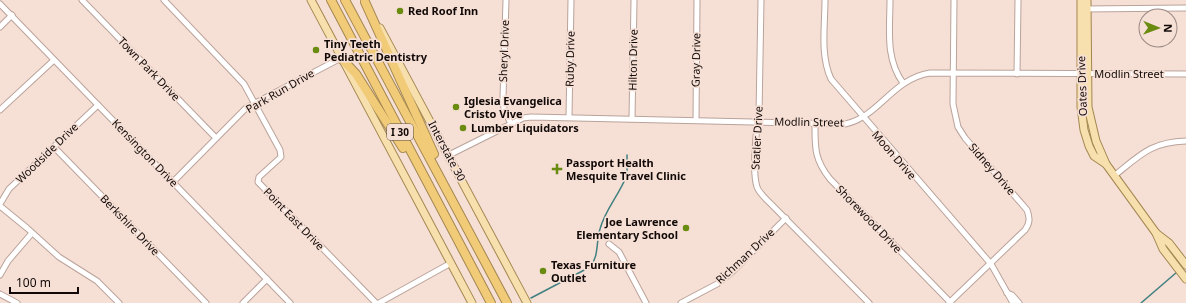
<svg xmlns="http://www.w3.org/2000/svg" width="1186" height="303" font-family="'Noto Sans',sans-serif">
<rect width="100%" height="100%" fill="#f6dfd5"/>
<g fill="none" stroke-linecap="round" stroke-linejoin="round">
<g stroke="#418181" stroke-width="1.5">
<path d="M531,298L590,267C599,257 596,241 600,229C605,210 619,195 626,177C628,170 627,163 627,155"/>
<polyline points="1141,303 1177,272"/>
</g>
<defs>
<g id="minor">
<polyline points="82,0 216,138"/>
<polyline points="164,0 244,84 280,150 281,157 259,177 258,182 376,303"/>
<polyline points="506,0 503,98 504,109 511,124"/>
<path d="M761,0L759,115C756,130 752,172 757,187C759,193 766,199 771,204L869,303"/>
<path d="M825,0C825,26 820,55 831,79L991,264L1013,303"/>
<path d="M890,0C890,29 885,58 903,83"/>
<polyline points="0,4 290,303"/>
<polyline points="1084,9 1186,8"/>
<polyline points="0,27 12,15"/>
<polyline points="1017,74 1018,0"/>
<polyline points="0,110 54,60"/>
<polyline points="569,117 571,0"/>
<polyline points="632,119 634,0"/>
<polyline points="696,120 697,0"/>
<path d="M815,123C815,147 814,159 830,179L950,302"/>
<polyline points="54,147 206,303"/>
<path d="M449,155L523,118L531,117L845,124C879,117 892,79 930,73L1186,74"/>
<path d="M1114,176C1140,155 1151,142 1186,141"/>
<polyline points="173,182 246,108 341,58"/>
<polyline points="0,204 9,189 98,105"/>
<polyline points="0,206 27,228 59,257 97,281 119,303"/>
<polyline points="609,244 619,252 646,303"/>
<polyline points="0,275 8,261 32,233"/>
<polyline points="1007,293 1012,295 1019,303"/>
<polyline points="0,294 17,303"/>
<polyline points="243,303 267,279"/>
<polyline points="379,303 451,263"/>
<polyline points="681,303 717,284 732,272 786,218"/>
<path d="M949,303L1025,230C1030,223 1030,218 1027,210L965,138L958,127L953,104L954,0"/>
</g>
<g id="major">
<polyline points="311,0 472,303"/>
<polyline points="1081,0 1081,107 1084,130 1089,146 1094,156 1106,164 1156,233 1169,243 1186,265"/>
<polyline points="1087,0 1088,107 1096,141 1106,164"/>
<polyline points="380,28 527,303"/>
<polyline points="1156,233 1163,249 1186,279"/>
</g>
<g id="highway">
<polyline points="331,0 491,303"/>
<polyline points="345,0 507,303"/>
<polyline points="365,2 434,154"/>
<polyline points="341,58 356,74 403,148"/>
</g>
</defs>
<use href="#minor" stroke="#baa39b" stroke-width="7"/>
<use href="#major" stroke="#a38750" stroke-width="9"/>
<use href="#highway" stroke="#a38750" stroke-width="10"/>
<use href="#minor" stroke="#fff" stroke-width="5"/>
<use href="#major" stroke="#f7e0ae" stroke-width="7"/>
<use href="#highway" stroke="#f1cb78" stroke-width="8"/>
</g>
<g fill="#698b0f" stroke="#f6dfd5" stroke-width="1.5">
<circle cx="400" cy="11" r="4"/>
<circle cx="316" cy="50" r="4"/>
<circle cx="456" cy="107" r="4"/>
<circle cx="463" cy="128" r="4"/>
<path d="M555 163h4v4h4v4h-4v4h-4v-4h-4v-4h4z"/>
<circle cx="686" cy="228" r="4"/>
<circle cx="543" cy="271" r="4"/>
</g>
<g text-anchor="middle" stroke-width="3.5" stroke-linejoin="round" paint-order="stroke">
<rect fill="#f6dfd5" stroke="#564945" stroke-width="1" x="387" y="124" width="26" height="16" rx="3"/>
<g font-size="10" font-weight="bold" fill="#110907">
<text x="400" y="136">I 30</text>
</g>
<g font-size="11" font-weight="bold" fill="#110907" stroke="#f6dfd5" text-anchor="start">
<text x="408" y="15">Red Roof Inn</text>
<text x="324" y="48">Tiny Teeth<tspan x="324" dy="13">Pediatric Dentistry</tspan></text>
<text x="464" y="105">Iglesia Evangelica<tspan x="464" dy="13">Cristo Vive</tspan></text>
<text x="471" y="132">Lumber Liquidators</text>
<text x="566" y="167">Passport Health<tspan x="566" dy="13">Mesquite Travel Clinic</tspan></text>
<text x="678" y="226" text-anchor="end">Joe Lawrence<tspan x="678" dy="13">Elementary School</tspan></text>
<text x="551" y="269">Texas Furniture<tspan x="551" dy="13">Outlet</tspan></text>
</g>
<g font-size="11" fill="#110907" stroke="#f6dfd5">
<text transform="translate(504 51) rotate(-88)" y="4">Sheryl Drive</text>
<text transform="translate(570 59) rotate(-89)" y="4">Ruby Drive</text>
<text transform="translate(633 60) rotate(-89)" y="4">Hilton Drive</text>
<text transform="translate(696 60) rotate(-89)" y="4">Gray Drive</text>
<text transform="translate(149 69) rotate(46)" y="4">Town Park Drive</text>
<text x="1129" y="78">Modlin Street</text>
<text transform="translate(1082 86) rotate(-92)" y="4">Oates Drive</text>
<text transform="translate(280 91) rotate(-30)" y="4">Park Run Drive</text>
<text transform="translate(809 122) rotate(1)" y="4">Modlin Street</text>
<text transform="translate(757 138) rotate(-87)" y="4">Statler Drive</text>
<text transform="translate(447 151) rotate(62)" y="4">Interstate 30</text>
<text transform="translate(47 153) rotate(-44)" y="4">Woodside Drive</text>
<text transform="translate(145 153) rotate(46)" y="4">Kensington Drive</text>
<text transform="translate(894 155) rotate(49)" y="4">Moon Drive</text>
<text transform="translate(992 169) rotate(49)" y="4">Sidney Drive</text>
<text transform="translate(294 219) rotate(46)" y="4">Point East Drive</text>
<text transform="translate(869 219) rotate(46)" y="4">Shorewood Drive</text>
<text transform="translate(130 225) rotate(46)" y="4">Berkshire Drive</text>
<text transform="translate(745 256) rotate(-43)" y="4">Richman Drive</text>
</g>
</g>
<g transform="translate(1158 28) rotate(91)"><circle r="19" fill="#f6dfd5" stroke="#9a8983"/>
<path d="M0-3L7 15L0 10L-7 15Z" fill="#698b0f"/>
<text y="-6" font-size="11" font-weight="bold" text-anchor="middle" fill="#110907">N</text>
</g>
<path d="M10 287v6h68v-6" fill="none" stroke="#110907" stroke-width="2"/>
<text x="16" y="287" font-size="12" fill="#110907" stroke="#f6dfd5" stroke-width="3" paint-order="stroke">100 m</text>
</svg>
